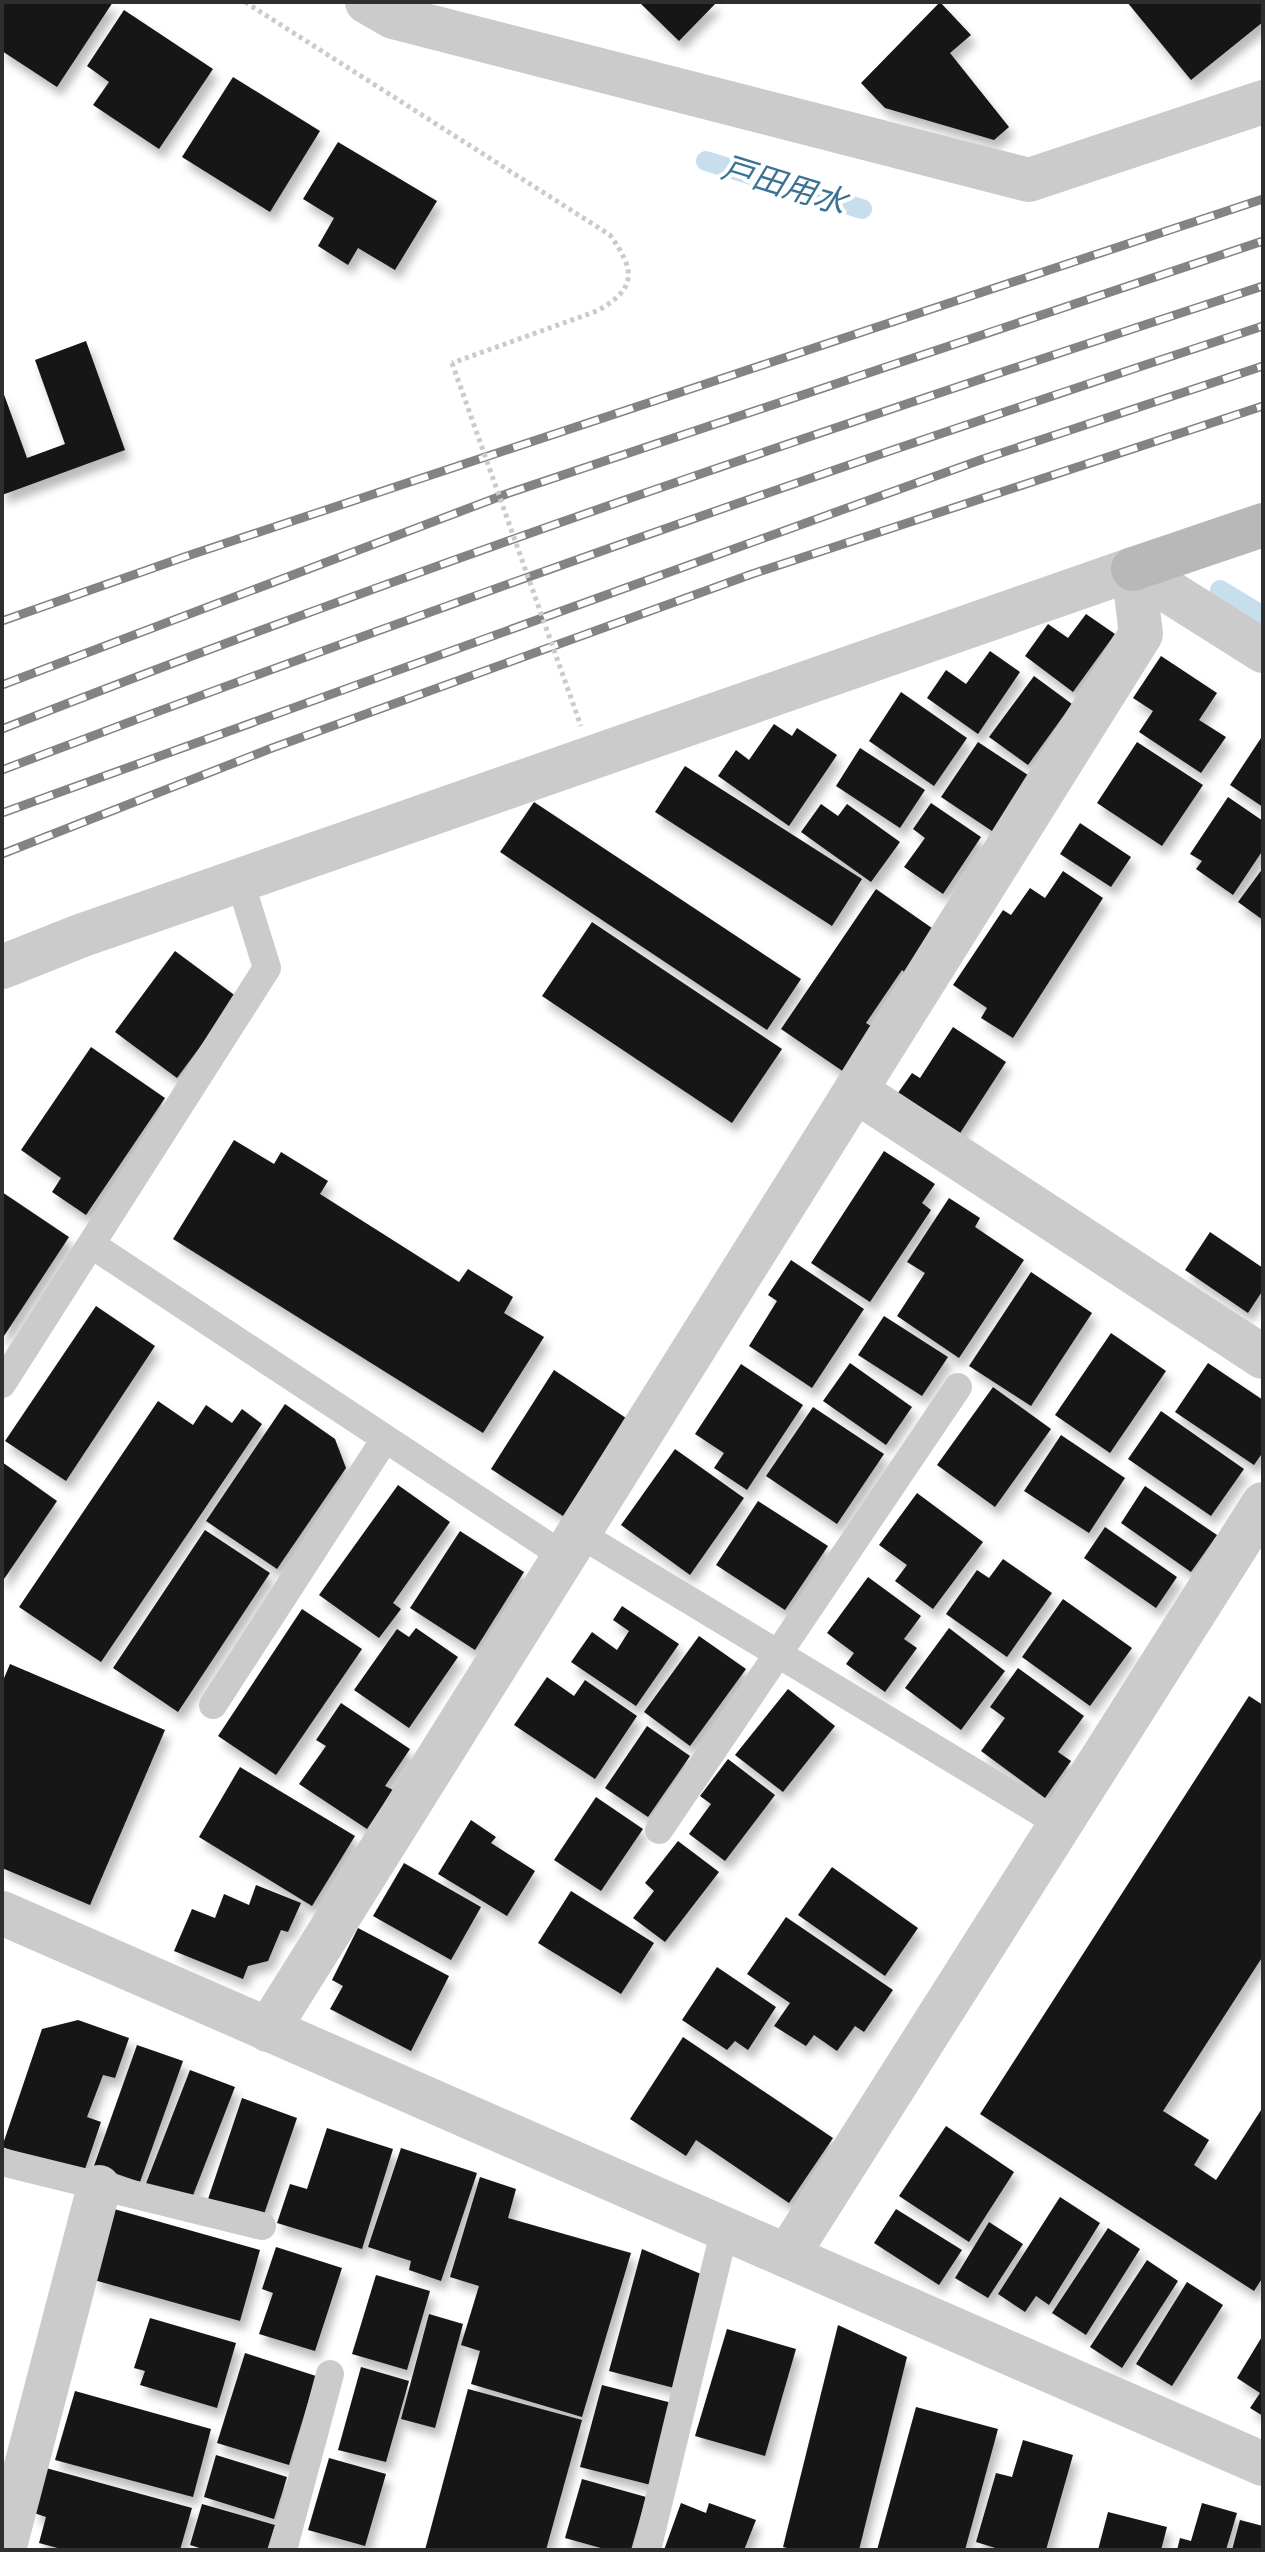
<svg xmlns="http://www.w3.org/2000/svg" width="1265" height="2552" font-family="'Sofia Sans Condensed','Noto Sans JP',sans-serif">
<defs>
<filter id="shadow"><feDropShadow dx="5" dy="9" stdDeviation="4" flood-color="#0004"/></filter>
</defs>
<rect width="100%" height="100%" fill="#fff"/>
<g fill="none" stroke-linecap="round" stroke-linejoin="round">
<g stroke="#c7dfed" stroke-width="20">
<polyline points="706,161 862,209"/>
<polyline points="1220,590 1263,616"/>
</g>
</g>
<g fill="#151515" filter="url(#shadow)">
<polygon points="2,2 113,2 57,87 2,51"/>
<polygon points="639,2 717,2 679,41"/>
<polygon points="940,2 971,35 950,53 1009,127 994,140 885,108 861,83"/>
<polygon points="1127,2 1263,2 1263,22 1191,80"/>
<polygon points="124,10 213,69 159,149 93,105 109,82 87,66"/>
<polygon points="233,77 320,131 270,212 182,157"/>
<polygon points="338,142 437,201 395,270 358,248 348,265 318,246 334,218 303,199"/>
<polygon points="86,341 125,450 2,495 2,389 27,458 65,444 35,360"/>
<polygon points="1086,614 1115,634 1073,692 1025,656 1048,624 1068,638"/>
<polygon points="990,651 1020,672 978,734 927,698 946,670 966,684"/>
<polygon points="1161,656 1217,693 1199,720 1226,737 1201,773 1139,732 1153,711 1133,698"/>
<polygon points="1034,676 1072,704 1028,765 989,737"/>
<polygon points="901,692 967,738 934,786 869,741"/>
<polygon points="774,724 792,736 797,728 837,755 789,826 718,776 736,750 749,760"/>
<polygon points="1263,735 1263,807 1230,785"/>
<polygon points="978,742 1031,777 995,833 941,797"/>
<polygon points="1137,742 1203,785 1162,846 1097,803"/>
<polygon points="860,748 925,790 900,828 836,786"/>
<polygon points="685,766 862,879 832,926 655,812"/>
<polygon points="1228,797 1263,821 1263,850 1233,895 1196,869 1202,861 1190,854"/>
<polygon points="534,802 801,979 767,1030 500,852"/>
<polygon points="931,803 981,837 943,894 904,867 925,838 913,829"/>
<polygon points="821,804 838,816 847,804 900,842 871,882 801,832"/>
<polygon points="1080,823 1131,857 1111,887 1060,854"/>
<polygon points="1263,868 1263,920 1238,902"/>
<polygon points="1063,871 1103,898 1013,1038 981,1018 987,1008 953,985 1003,910 1011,915 1030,888 1045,898"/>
<polygon points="876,889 939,933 909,976 902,970 866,1023 874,1028 844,1072 781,1029"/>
<polygon points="592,922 782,1049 732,1123 542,996"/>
<polygon points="175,951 237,997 177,1078 115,1032"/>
<polygon points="953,1027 1006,1062 955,1141 893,1100 912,1073 920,1078"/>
<polygon points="91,1047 165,1098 86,1215 52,1192 61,1178 21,1150"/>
<polygon points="234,1140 274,1164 281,1152 328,1181 320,1194 459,1282 468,1269 513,1297 504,1313 544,1337 483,1433 173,1239"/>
<polygon points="884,1151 935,1184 922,1203 931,1210 870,1302 811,1263"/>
<polygon points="2,1192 69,1237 2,1339"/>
<polygon points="949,1198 980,1218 975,1227 1024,1260 959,1358 897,1316 925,1273 907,1262"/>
<polygon points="1210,1232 1263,1268 1263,1290 1248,1313 1185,1270"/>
<polygon points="791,1260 864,1309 812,1388 749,1346 777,1301 768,1295"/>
<polygon points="1031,1272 1092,1313 1031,1406 969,1366"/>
<polygon points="96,1306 155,1346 66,1481 5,1441"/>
<polygon points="884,1316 948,1357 922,1396 858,1355"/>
<polygon points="1111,1333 1166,1371 1110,1453 1055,1415"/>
<polygon points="850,1363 912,1407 886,1445 823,1401"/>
<polygon points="1208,1363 1263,1400 1263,1452 1254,1465 1175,1412"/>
<polygon points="741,1364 803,1405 747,1490 714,1468 724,1453 695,1434"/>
<polygon points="554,1370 626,1418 563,1516 491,1469"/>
<polygon points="993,1387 1051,1429 995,1507 937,1465"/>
<polygon points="158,1401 193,1425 206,1405 232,1423 242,1409 262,1424 101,1662 19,1607"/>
<polygon points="285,1404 335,1439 346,1468 277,1569 206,1521"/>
<polygon points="813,1407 884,1454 837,1524 766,1476"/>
<polygon points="1161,1411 1244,1469 1211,1516 1128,1459"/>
<polygon points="1061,1435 1125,1478 1089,1533 1024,1491"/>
<polygon points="675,1449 744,1498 690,1575 621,1525"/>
<polygon points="2,1462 57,1501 2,1582"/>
<polygon points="398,1485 450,1522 393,1603 401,1609 379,1638 319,1595"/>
<polygon points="1145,1486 1217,1535 1191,1572 1121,1523"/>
<polygon points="917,1493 983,1542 933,1609 895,1581 907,1565 879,1545"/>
<polygon points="758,1501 828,1546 785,1610 716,1565"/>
<polygon points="1105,1527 1177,1577 1156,1608 1084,1558"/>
<polygon points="205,1530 270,1573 178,1712 113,1668"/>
<polygon points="460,1531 524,1572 475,1650 410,1608"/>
<polygon points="1003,1559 1052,1593 1007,1657 946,1614 977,1570 989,1578"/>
<polygon points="868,1577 921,1616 904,1639 917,1648 885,1692 846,1664 854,1653 827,1633"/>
<polygon points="1063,1599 1132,1648 1090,1706 1022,1657"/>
<polygon points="622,1606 679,1644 636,1706 571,1662 592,1632 617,1650 629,1631 613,1620"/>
<polygon points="302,1609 362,1649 276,1775 218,1736"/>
<polygon points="416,1628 458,1657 409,1728 354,1690 397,1629 409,1637"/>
<polygon points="949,1628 1005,1671 961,1730 905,1688"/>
<polygon points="699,1636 746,1669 690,1746 644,1712"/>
<polygon points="10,1664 165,1730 90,1905 2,1868 2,1683"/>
<polygon points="1018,1668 1084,1716 1058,1752 1071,1761 1045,1798 981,1751 1005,1718 990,1707"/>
<polygon points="547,1677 574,1696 585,1680 637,1716 595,1779 514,1725"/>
<polygon points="788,1689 835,1726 783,1792 735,1755"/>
<polygon points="1249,1696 1263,1705 1263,1956 1163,2111 1209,2140 1194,2165 1216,2180 1263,2107 1263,2277 1254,2291 980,2114"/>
<polygon points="341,1703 410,1749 385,1786 393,1790 367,1829 299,1784 326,1746 316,1740"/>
<polygon points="647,1726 690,1756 648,1817 605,1788"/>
<polygon points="728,1759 775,1795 725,1861 689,1834 711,1804 700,1796"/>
<polygon points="240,1767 355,1836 312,1906 199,1837"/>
<polygon points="596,1797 643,1829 601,1891 554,1860"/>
<polygon points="471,1820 496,1837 491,1843 535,1871 507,1916 438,1874"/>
<polygon points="678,1841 719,1872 665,1942 633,1918 654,1891 645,1883"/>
<polygon points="404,1863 481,1907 451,1960 373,1916"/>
<polygon points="832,1867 918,1928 885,1976 798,1915"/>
<polygon points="256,1885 301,1903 288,1932 281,1930 268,1961 248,1966 243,1979 174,1951 192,1909 215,1918 224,1894 249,1905"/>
<polygon points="571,1891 654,1943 621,1994 538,1943"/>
<polygon points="786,1917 893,1990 864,2032 855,2026 837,2051 814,2035 806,2046 774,2026 790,2003 747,1974"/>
<polygon points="358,1928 449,1976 411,2051 330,2009 343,1986 332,1980"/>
<polygon points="717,1967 776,2007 748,2050 735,2041 727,2050 682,2020"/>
<polygon points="78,2020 129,2038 115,2078 103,2075 87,2117 101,2122 83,2175 2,2147 42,2029"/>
<polygon points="683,2037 833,2138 789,2203 696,2140 686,2156 630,2119"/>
<polygon points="137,2045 183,2061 140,2182 94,2166"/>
<polygon points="190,2070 235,2087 190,2203 145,2186"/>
<polygon points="242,2098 297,2118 262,2220 207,2202"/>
<polygon points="946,2126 1014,2172 969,2242 899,2196"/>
<polygon points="327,2128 393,2149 362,2249 277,2223 290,2184 307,2189"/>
<polygon points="401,2148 477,2173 441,2281 409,2270 411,2261 368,2247"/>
<polygon points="480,2177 516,2189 508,2218 631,2253 582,2417 471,2384 480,2351 461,2345 479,2286 450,2277"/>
<polygon points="1060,2197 1100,2223 1049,2305 1036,2296 1025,2312 998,2294"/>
<polygon points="114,2209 260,2250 240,2321 94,2280"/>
<polygon points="896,2209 962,2250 939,2285 874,2243"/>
<polygon points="989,2222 1023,2244 988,2298 955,2278"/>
<polygon points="1108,2228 1140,2249 1086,2335 1052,2313"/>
<polygon points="276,2247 342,2268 315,2351 259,2334 273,2293 262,2289"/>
<polygon points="642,2249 708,2277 678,2389 609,2371"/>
<polygon points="1147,2260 1178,2281 1122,2368 1090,2347"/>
<polygon points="376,2275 430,2291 407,2370 352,2354"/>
<polygon points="1187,2282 1223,2305 1172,2386 1136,2364"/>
<polygon points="429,2314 463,2324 435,2428 401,2419"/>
<polygon points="150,2318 236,2343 217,2408 140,2385 145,2371 134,2368"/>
<polygon points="838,2325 907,2357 859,2550 794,2550 783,2547"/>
<polygon points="727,2329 796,2349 765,2456 695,2436"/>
<polygon points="1263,2335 1263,2416 1250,2408 1260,2393 1237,2378"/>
<polygon points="245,2353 316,2376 289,2465 217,2443"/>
<polygon points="361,2367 409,2381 386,2462 338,2450"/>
<polygon points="602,2385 672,2403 651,2485 580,2467"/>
<polygon points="468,2389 582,2420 546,2550 425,2550"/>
<polygon points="75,2391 211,2429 193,2497 55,2460"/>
<polygon points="916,2407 998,2429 965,2550 877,2550"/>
<polygon points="1023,2440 1073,2455 1046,2550 1002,2550 976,2542 996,2473 1012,2477"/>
<polygon points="216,2455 287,2477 274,2519 204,2497"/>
<polygon points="329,2458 386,2474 365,2546 308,2530"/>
<polygon points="46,2468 192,2508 180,2550 65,2550 39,2543 46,2517 34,2513"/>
<polygon points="582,2479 646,2497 631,2550 608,2550 565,2538"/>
<polygon points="681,2503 706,2513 709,2503 756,2520 744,2550 664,2550"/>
<polygon points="1202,2503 1237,2513 1226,2550 1177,2550 1180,2538 1191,2541"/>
<polygon points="202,2504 275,2525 267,2550 206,2550 190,2545"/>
<polygon points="1108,2512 1167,2527 1161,2550 1098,2550"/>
<polygon points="1240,2520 1263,2526 1263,2550 1232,2550"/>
</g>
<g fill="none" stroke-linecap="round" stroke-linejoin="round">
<path stroke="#cbcbcb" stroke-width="5" stroke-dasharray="4 4" stroke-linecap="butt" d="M245,2L610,235C635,270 638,288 597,311L452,363"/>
<g stroke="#cbcbcb" stroke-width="28">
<polyline points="92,1245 565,1557"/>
<polyline points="2,1384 267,968 240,881"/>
<polyline points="578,1533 1060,1824"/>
<polyline points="213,1705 385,1439"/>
<polyline points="659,1830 958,1387"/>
<polyline points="2,2162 262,2226"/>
<polyline points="283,2550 330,2374"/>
<polyline points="647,2550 725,2228"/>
</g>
<g stroke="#cbcbcb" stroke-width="44">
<polyline points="367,2 393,17 1029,180 1263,102"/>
<polyline points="1133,569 1263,651"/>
<polyline points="2,967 80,936 1133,569"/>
<polyline points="856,1091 1263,1357"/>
<polyline points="2,1913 1263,2464"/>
<polyline points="268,2030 1141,634 1133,569"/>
<polyline points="787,2256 1263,1504"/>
<polyline points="4,2550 99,2187"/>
</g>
<polyline stroke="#b8b8b8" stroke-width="44" points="1133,569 1263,525"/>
<defs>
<g id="rail">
<polyline points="2,621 190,555 1263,199"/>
<polyline points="2,685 509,493 1263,241"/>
<path d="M2,729C417,566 839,425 1263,286"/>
<path d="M2,770C419,612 840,465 1263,326"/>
<polyline points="2,813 983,459 1263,366"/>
<polyline points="2,854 272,748 752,574 1263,406"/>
</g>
</defs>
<use href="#rail" stroke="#838383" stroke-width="9"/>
<use href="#rail" stroke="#fff" stroke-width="6" stroke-dasharray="18" stroke-linecap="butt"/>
<polyline stroke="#cbcbcb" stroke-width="5" stroke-dasharray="4 4" stroke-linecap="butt" points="452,363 581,726"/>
</g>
<g text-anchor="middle" stroke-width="8" stroke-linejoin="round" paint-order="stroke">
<g font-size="32" font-style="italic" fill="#3a7393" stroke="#fff">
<text transform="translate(784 185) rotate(17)" y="11">戸田用水</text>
</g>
</g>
<rect width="1265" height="2552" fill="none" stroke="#2e2e2e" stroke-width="8"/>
</svg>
